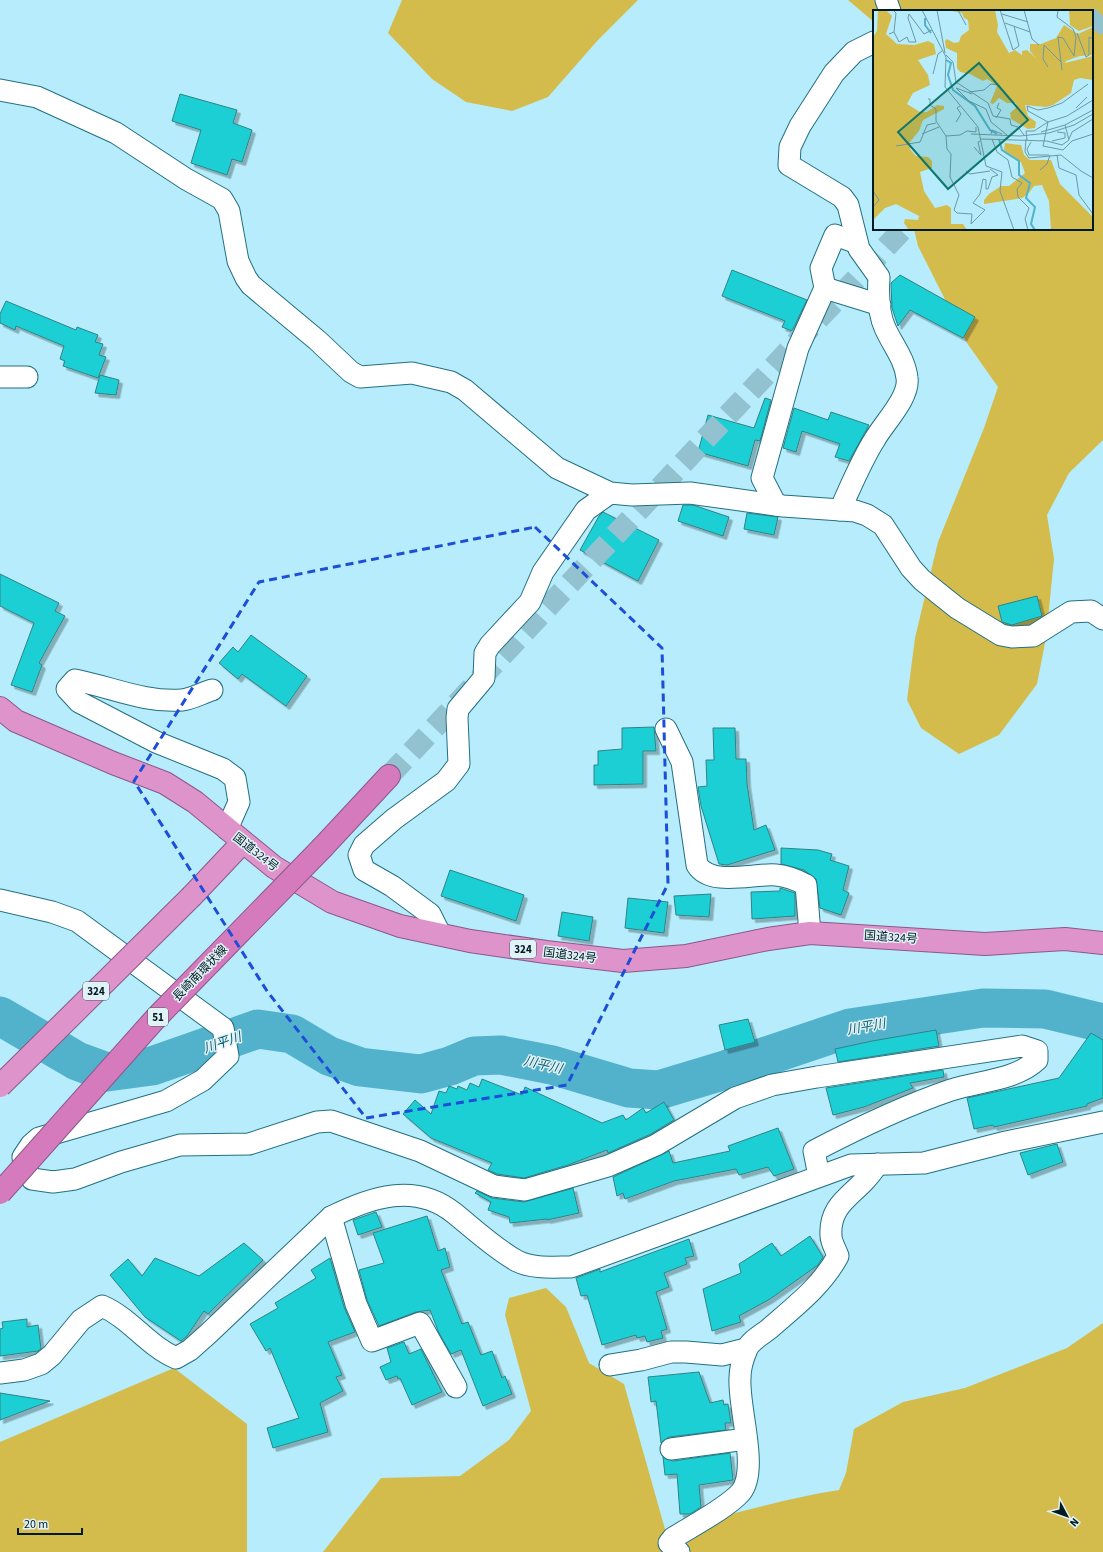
<svg xmlns="http://www.w3.org/2000/svg" width="1103" height="1552" font-family="'Source Sans 3','Noto Sans JP',sans-serif">
<defs>
<filter id="shadow"><feDropShadow dx="3.5" dy="3.5" stdDeviation="0" flood-color="#0004"/></filter>
</defs>
<rect width="100%" height="100%" fill="#b6ecfb"/>
<g fill="#d4bc4c">
<polygon points="402,0 638,0 598,40 548,97 512,111 466,102 432,79 388,33"/>
<polygon points="848,0 1103,0 1103,440 1069,473 1047,515 1054,559 1046,638 1037,684 999,735 959,754 921,728 907,700 915,638 938,542 984,428 998,387 967,343 918,246 914,229 1092,229 1092,11 874,11 874,22"/>
<path d="M546,1288L566,1307L589,1363L624,1384L665,1529C724,1518 780,1499 839,1490L846,1473L854,1429L903,1402L965,1388L1067,1348L1103,1323V1552H323L381,1478L460,1476L509,1440L531,1411L505,1315L509,1298Z"/>
<polygon points="174,1368 247,1424 247,1552 0,1552 0,1442"/>
</g>
<g fill="none" stroke-linecap="round" stroke-linejoin="round">
<polyline stroke="#52b2cc" stroke-width="39" points="0,1016 77,1061 107,1072 152,1066 258,1029 292,1034 329,1056 360,1067 421,1074 450,1066 474,1056 501,1055 552,1065 629,1088 659,1090 722,1071 850,1028 983,1008 1045,1009 1103,1023"/>
</g>
<g fill="#1bcfd4" stroke="#308385" filter="url(#shadow)">
<polygon points="180,94 237,110 233,123 252,130 242,162 232,159 227,175 191,163 201,130 172,121"/>
<polygon points="732,270 807,300 792,331 782,327 785,321 722,296"/>
<polygon points="900,275 975,317 963,338 910,310 898,326 892,308 891,283"/>
<polygon points="6,301 76,330 77,327 98,335 95,342 103,344 99,355 106,357 98,378 63,366 65,361 60,359 64,346 16,326 15,330 0,323 0,314"/>
<polygon points="100,375 119,380 116,395 95,393"/>
<polygon points="765,398 771,400 760,441 755,440 748,466 698,452 708,415 754,428"/>
<polygon points="794,408 828,420 831,412 869,425 849,461 835,457 840,444 802,431 796,452 783,448"/>
<polygon points="683,505 693,505 729,517 723,536 678,521"/>
<polygon points="603,512 659,540 638,581 580,550 599,516"/>
<polygon points="747,513 778,517 774,535 744,529"/>
<polygon points="0,574 59,603 55,611 65,616 39,663 42,665 32,692 11,685 34,623 0,606"/>
<polygon points="1037,596 1042,616 1012,625 1002,622 998,606"/>
<polygon points="251,635 307,676 286,706 242,674 238,679 219,663 233,647 238,652"/>
<polygon points="654,727 656,751 643,751 643,784 594,785 594,765 598,765 598,751 622,749 622,728"/>
<polygon points="713,728 735,728 736,759 746,759 747,784 754,830 766,825 775,850 727,865 719,864 701,806 698,787 707,786 706,760 714,760"/>
<polygon points="781,848 818,850 832,854 830,860 849,866 843,890 849,893 841,915 820,908 816,879 804,870 781,864"/>
<polygon points="450,870 524,895 516,921 441,896"/>
<polygon points="780,888 795,893 795,916 752,919 751,892 780,891"/>
<polygon points="711,894 709,917 676,915 674,896"/>
<polygon points="628,898 668,902 664,933 625,928"/>
<polygon points="562,912 593,917 589,941 558,936"/>
<polygon points="748,1019 755,1042 725,1050 719,1025"/>
<polygon points="936,1030 939,1046 838,1062 835,1049 872,1041"/>
<polygon points="1091,1033 1103,1040 1103,1098 1087,1104 1087,1106 994,1127 993,1125 974,1129 967,1098 1059,1078"/>
<polygon points="943,1070 944,1077 910,1083 913,1088 864,1107 833,1115 826,1088"/>
<polygon points="482,1079 522,1095 525,1087 602,1123 623,1115 626,1120 643,1108 646,1113 664,1102 674,1120 651,1134 608,1153 607,1150 568,1165 524,1178 497,1174 488,1170 492,1163 431,1138 403,1114 415,1100 431,1114 439,1091 446,1093 449,1086 457,1089 458,1086 467,1090 470,1083 479,1087"/>
<polygon points="778,1128 794,1169 774,1176 768,1167 739,1175 736,1169 674,1181 625,1199 623,1193 617,1196 613,1177 669,1151 673,1163 730,1151 728,1146"/>
<polygon points="1057,1144 1063,1162 1028,1175 1020,1153"/>
<polygon points="573,1188 579,1213 547,1220 547,1219 510,1223 509,1217 488,1210 491,1202 475,1193 477,1191 492,1198 524,1202"/>
<polygon points="376,1212 382,1227 358,1235 353,1220"/>
<polygon points="427,1216 438,1251 445,1248 450,1267 441,1270 462,1324 468,1322 481,1355 492,1351 502,1378 505,1376 512,1394 483,1406 461,1350 451,1354 439,1333 430,1310 416,1312 379,1326 367,1300 359,1270 384,1263 373,1233"/>
<polygon points="810,1236 823,1257 818,1265 770,1299 739,1316 741,1322 712,1331 703,1289 741,1273 739,1264 772,1243 781,1256"/>
<polygon points="689,1239 694,1256 685,1258 687,1264 664,1273 669,1287 656,1292 667,1329 661,1331 663,1338 647,1342 645,1336 637,1338 636,1335 602,1345 587,1295 581,1296 576,1278 600,1269 600,1272"/>
<polygon points="244,1243 263,1260 208,1314 204,1311 187,1336 181,1341 145,1317 110,1275 128,1259 142,1276 155,1258 199,1276"/>
<polygon points="330,1258 344,1307 355,1332 328,1342 342,1375 336,1377 343,1391 320,1403 328,1432 273,1448 267,1428 299,1418 270,1348 266,1351 250,1324 278,1308 275,1303 316,1278 311,1270"/>
<polygon points="27,1319 27,1327 38,1325 41,1349 38,1351 0,1356 0,1329 3,1328 2,1322"/>
<polygon points="404,1342 409,1354 421,1349 442,1392 412,1405 400,1378 398,1379 397,1376 386,1380 380,1367 391,1362 387,1348"/>
<polygon points="699,1372 710,1403 723,1400 724,1405 728,1404 731,1423 725,1423 726,1430 669,1437 661,1443 656,1401 651,1402 648,1377"/>
<polygon points="0,1393 50,1401 0,1420"/>
<polygon points="730,1453 733,1480 699,1485 701,1507 690,1514 680,1514 677,1474 665,1475 663,1457 673,1461"/>
</g>
<g fill="none" stroke-linecap="round" stroke-linejoin="round">
<g stroke="#92c2d0" stroke-width="22" stroke-dasharray="22 11" stroke-linecap="butt">
<polyline points="1092,28 1103,16"/>
<polyline points="389,776 903,229"/>
</g>
<defs>
<g id="minor">
<polyline points="886,0 890,11"/>
<polyline points="0,90 37,97 116,133 186,179 222,199 229,211 238,261 246,278 251,285 317,340 351,372 360,377 412,373 451,382 465,390 557,468 610,493 632,495 690,493 783,506 855,511 867,515 883,525 911,568 922,580 957,608 1001,635 1012,637 1033,636 1071,612 1091,611 1103,619"/>
<polyline points="825,288 880,305"/>
<polyline points="0,377 27,377"/>
<polyline points="776,505 762,478 798,348 825,288 821,268 835,235 857,243"/>
<path d="M840,510C851,486 861,461 875,439C884,423 910,397 907,378C905,359 892,344 885,328C878,313 878,293 879,277L859,249L848,205L842,197L789,165L790,147L800,126L834,73L854,52L874,42"/>
<path d="M212,690C202,693 192,699 182,700C145,703 111,687 75,680L67,689L79,702L156,742L223,769L235,778L239,802L227,829"/>
<path d="M666,729L682,762L697,865C711,887 754,873 776,875C786,876 797,880 806,885L810,933"/>
<path d="M0,900L52,912L77,921L223,1028L228,1056L203,1080L166,1101L39,1138L31,1145L23,1157L24,1167L32,1179L53,1182L75,1179L121,1162L180,1145L249,1144L317,1122L331,1121L420,1151L494,1186L525,1190L608,1166L656,1145L735,1098L772,1085L817,1077L1022,1046L1037,1051V1060C1016,1080 979,1081 951,1090C904,1106 858,1128 814,1151L819,1176"/>
<polyline points="440,934 430,914 392,886 364,870 359,855 364,845 394,819 446,781 459,764 457,718 458,709 484,678 485,653 490,645 530,602 543,572 586,510 610,493"/>
<polyline points="331,1217 356,1304 372,1341 420,1323 456,1387"/>
<polyline points="610,1365 641,1360 671,1352 686,1352 722,1355 746,1349"/>
<path d="M0,1373L24,1370L41,1364L52,1355L81,1320L102,1306C130,1318 148,1346 176,1358L190,1350L208,1334L331,1217C371,1197 415,1182 454,1213C474,1229 494,1248 517,1261C533,1269 553,1267 571,1267L851,1165L924,1163L1006,1142L1103,1122"/>
<polyline points="671,1449 746,1439"/>
<path d="M679,1552L669,1543L673,1538C692,1526 727,1508 741,1492C759,1469 738,1408 740,1378C740,1368 743,1358 747,1349C750,1341 763,1334 769,1329C794,1307 822,1286 838,1256C836,1250 831,1242 831,1236C829,1206 850,1197 866,1179C870,1175 874,1169 878,1164"/>
</g>
<g id="trunk">
<polyline points="0,708 16,721 113,763 165,783 195,802 274,867 332,902 400,926 470,941 546,952 623,961 686,956 768,939 810,933 985,944 1065,939 1103,943"/>
<polyline points="192,896 243,842"/>
</g>
<polyline id="motorway" points="323,847 389,776"/>
</defs>
<use href="#minor" stroke="#227082" stroke-width="23"/>
<use href="#trunk" stroke="#8a5987" stroke-width="24"/>
<use href="#motorway" stroke="#8a5987" stroke-width="24"/>
<use href="#minor" stroke="#fff" stroke-width="21"/>
<use href="#trunk" stroke="#de94ca" stroke-width="22"/>
<use href="#motorway" stroke="#d57abd" stroke-width="22"/>
<defs>
<polyline id="trunk-bridge" points="0,1086 192,896"/>
<polyline id="motorway-bridge" points="0,1193 156,1018 323,847"/>
</defs>
<use href="#trunk-bridge" stroke="#8a5987" stroke-width="24" stroke-linecap="butt"/>
<use href="#motorway-bridge" stroke="#8a5987" stroke-width="24" stroke-linecap="butt"/>
<use href="#trunk-bridge" stroke="#de94ca" stroke-width="22"/>
<use href="#motorway-bridge" stroke="#d57abd" stroke-width="22"/>
</g>
<path fill="none" stroke="#1d4ed8" stroke-width="3" stroke-dasharray="8 5" stroke-linejoin="round" d="M535,527L662,648L668,884L567,1085L366,1118L267,991L134,781L259,582Z"/>
<g text-anchor="middle" stroke-width="3" stroke-linejoin="round" paint-order="stroke">
<g fill="#e1f2f7" stroke="#445c63" stroke-width="1">
<rect x="510" y="940" width="26" height="18" rx="3"/>
<rect x="83" y="982" width="26" height="18" rx="3"/>
<rect x="148" y="1008" width="20" height="18" rx="3"/>
</g>
<g font-size="11" font-weight="bold" fill="#001b23">
<text x="523" y="953">324</text>
<text x="96" y="995">324</text>
<text x="158" y="1021">51</text>
</g>
<g font-size="12" fill="#001b23" stroke="#e1f2f7">
<text transform="translate(256 852) rotate(38)" y="4">国道324号</text>
<text transform="translate(891 937) rotate(4)" y="4">国道324号</text>
<text transform="translate(570 955) rotate(7)" y="4">国道324号</text>
<text transform="translate(200 973) rotate(-46)" y="4">長崎南環状線</text>
</g>
<g font-size="13" font-style="italic" fill="#0c5f70" stroke="#e1f2f7">
<text transform="translate(866 1026) rotate(-10)" y="5">川平川</text>
<text transform="translate(222 1042) rotate(-19)" y="5">川平川</text>
<text transform="translate(543 1064) rotate(13)" y="5">川平川</text>
</g>
</g>
<g transform="translate(873 10)">
<rect width="220" height="220" fill="#b6ecfb"/>
<path d="M5,0H13L19,6L13,24L24,34L41,35L55,31L61,34L63,44L45,50L55,65L57,75L40,83L34,94L47,102H54L64,95L71,96V99L50,110L46,121L37,132V139L43,146L55,147L59,151V158L47,162L51,181L62,198L74,195L78,198V214H90L94,220H36L31,213L32,209L45,210L46,206L23,194L12,198L0,210V27L4,21ZM74,0H122L125,15L124,22L136,43L142,40L149,45V41L154,40L163,48L157,41V34H168L183,28L191,15L205,24L220,17V45L207,46L193,51L192,53L220,46V70L207,68L201,70L198,83L180,95L173,97L152,95L155,106L163,112L162,118L155,119L138,109L137,103L144,97L143,93H134L126,88L120,94L117,93L124,76L114,69L110,71L97,64L87,62L84,58V43L73,38L72,31L74,29L81,33L86,32L88,26L96,20L95,10L91,8L89,3ZM196,0L220,1V16L206,21L197,15ZM132,133L148,135L151,145L157,150H178L187,174L220,207V220H178L176,191L169,175L161,176L155,184L149,188L111,194V190L116,184L128,176H136L152,163L148,152L131,140Z" fill="#d4bc4c"/>
<path fill="none" stroke="#52b2cc" stroke-width="2" d="M52,8V15L58,23M73,50L78,53L75,65L80,80L102,96L117,120L124,124M126,129L129,140L146,151V165L157,173L153,188L162,197L158,214L162,220"/>
<path fill="none" stroke="#6d98a5" stroke-width="1" d="M20,0L23,3L21,22M49,0L73,47L72,77L105,117L113,156L129,162L127,181L141,220M64,0L72,43M85,0L93,15M127,0L140,40L146,36L141,16M151,0L159,29L166,35M185,0L184,7L200,19M129,4L155,12M132,13L157,22M204,23L213,47L216,45V27L220,29M16,24L21,22L26,32L34,27L36,32H43L35,8L36,4L51,24L59,20M73,45L80,52L83,72L115,93L120,106L137,109L138,115L145,117L151,125M175,57L170,49L171,35L188,52M189,60L185,27L190,28L201,46L203,27L200,19M60,64L65,44L69,41M96,82L111,80L118,74L125,75L123,72M99,84L83,78L96,91L113,99L118,112L134,125M55,89H57V95L63,99V111L73,126L74,139L78,144L77,167L86,185L81,200L84,203L99,204L98,214L112,200L100,193L107,184L110,169L113,170V179H115L119,167L125,165L117,159M220,90L194,106L175,112L170,136L190,140L199,131L220,124M203,98L214,87M123,108L128,100L124,98L126,93M83,112L88,104L84,98L87,96M168,122L192,115L220,100M49,124L66,117M98,124L147,126L176,123L201,115L220,104M118,124L119,120L129,124M73,126L87,125L94,121L103,122V117M108,129L174,131L189,135L196,130L192,115M119,129L124,142L135,150L139,167L149,173L144,179L145,187L156,198L152,209L155,220M153,129L152,142L156,148L188,145L208,161L220,168M196,129L199,122L220,109M154,130L153,121H161L175,112L155,101L154,96L165,100L175,98L189,93L215,74M179,131L192,128V123L184,122M158,132L154,139L156,145H176M23,136L47,132L54,115L63,113M101,137L108,145L105,132L107,131M184,145L186,158L203,165L206,185L220,204M167,160L174,154L177,145M93,161L97,164L117,161M0,181L6,190L0,197"/>
<path fill="#0f766e" fill-opacity="0.15" stroke="#0f766e" stroke-width="2" d="M106,53L155,110L75,179L25,122Z"/>
<rect width="220" height="220" fill="none" stroke="#001b23" stroke-width="2"/>
</g>
<g transform="translate(1067 1516) rotate(131)" stroke="#e1f2f7" stroke-width="3" paint-order="stroke">
<path d="M0-3L7 15L0 10L-7 15Z" fill="#001b23"/>
<text y="-6" font-size="11" font-weight="bold" text-anchor="middle" fill="#001b23">N</text>
</g>
<path d="M18 1528v6h64v-6" fill="none" stroke="#001b23" stroke-width="2"/>
<text x="24" y="1528" font-size="12" fill="#001b23" stroke="#e1f2f7" stroke-width="3" paint-order="stroke">20 m</text>
</svg>
